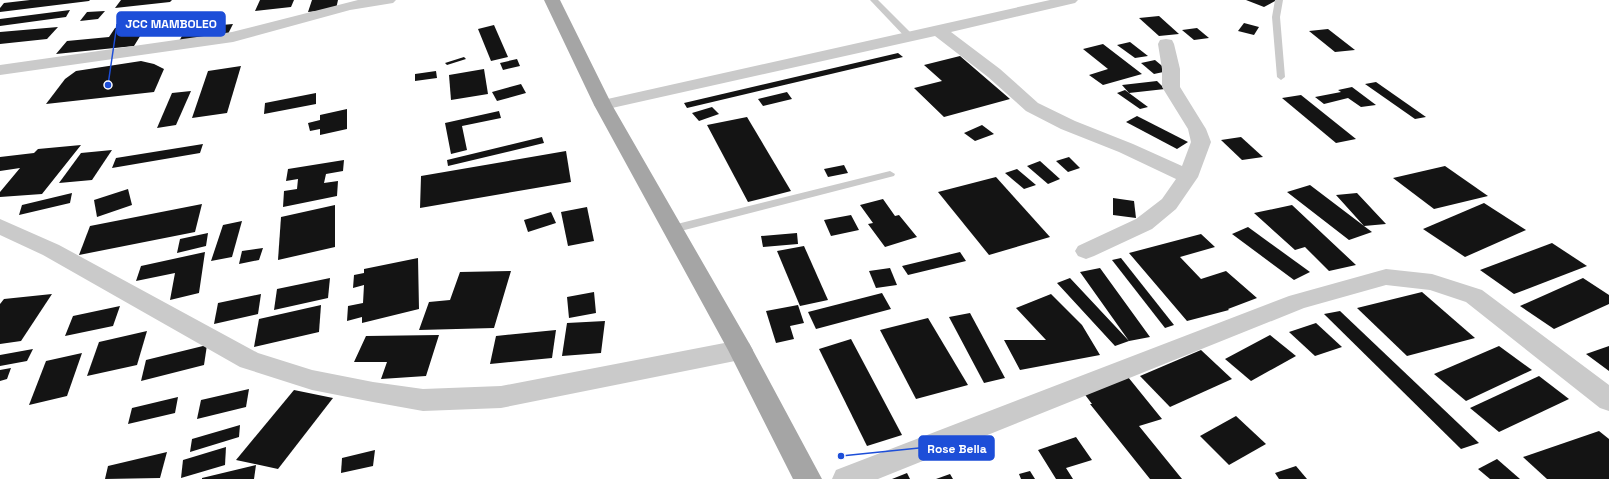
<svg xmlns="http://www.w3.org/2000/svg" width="1609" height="479" font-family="'Space Grotesk',sans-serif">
<rect width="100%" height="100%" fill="#fff"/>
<g fill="#141414">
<polygon points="30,0 90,0 89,1 0,12 0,8 4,3"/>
<polygon points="121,0 172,0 170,2 115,8"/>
<polygon points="260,0 294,0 291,7 255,11"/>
<polygon points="312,0 338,0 336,9 308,12"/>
<polygon points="1246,0 1277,0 1264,7"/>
<polygon points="70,10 66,17 0,26 0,19"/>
<polygon points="105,11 98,19 80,21 87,12"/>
<polygon points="1159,16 1179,34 1159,36 1139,18"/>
<polygon points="1244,23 1259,27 1254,35 1238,31"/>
<polygon points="233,24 227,36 179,41 187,28"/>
<polygon points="141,25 136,34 142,33 134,46 56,54 67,41 109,37 115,28"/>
<polygon points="494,25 508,57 491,61 478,29"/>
<polygon points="58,27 47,39 0,44 0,32"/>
<polygon points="1197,28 1209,38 1194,40 1182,30"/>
<polygon points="1328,29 1355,50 1335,52 1309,31"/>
<polygon points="1130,42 1148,56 1135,58 1117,45"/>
<polygon points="1103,44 1142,74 1103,85 1089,75 1108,69 1083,49"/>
<polygon points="898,53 903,57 687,108 684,103"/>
<polygon points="960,56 1010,99 944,117 914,88 942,81 924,65"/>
<polygon points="464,57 466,59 447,65 445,63"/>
<polygon points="517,59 520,66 503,70 500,63"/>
<polygon points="1155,60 1168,71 1154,74 1141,63"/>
<polygon points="141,61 154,64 164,69 154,92 46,104 65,79 76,71"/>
<polygon points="241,66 227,113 192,118 208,71"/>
<polygon points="484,69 488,94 451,100 449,75"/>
<polygon points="436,71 437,78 415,81 415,74"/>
<polygon points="1157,81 1165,89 1129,93 1122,85"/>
<polygon points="1376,82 1426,117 1415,119 1365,84"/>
<polygon points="521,84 526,93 497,101 492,92"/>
<polygon points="1352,87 1376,105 1361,107 1348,98 1324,104 1315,97 1341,92 1338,90"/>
<polygon points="1125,90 1129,93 1148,107 1140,109 1117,93"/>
<polygon points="191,91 176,125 157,128 172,93"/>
<polygon points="787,92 792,99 763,106 758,99"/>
<polygon points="316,93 316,104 264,114 265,103"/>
<polygon points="1301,95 1356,139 1336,143 1282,98"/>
<polygon points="712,107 719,114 699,121 692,113"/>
<polygon points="347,109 347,129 320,135 320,129 310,131 308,123 320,120 320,115"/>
<polygon points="499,111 501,118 462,126 467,150 451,154 445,123"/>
<polygon points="1137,116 1188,142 1177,149 1126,122"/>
<polygon points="747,117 791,191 748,202 707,125"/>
<polygon points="982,125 994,134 975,141 964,133"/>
<polygon points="542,137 544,143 448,166 447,160"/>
<polygon points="1241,137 1263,157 1242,160 1221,140"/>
<polygon points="203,144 200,153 112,168 116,158"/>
<polygon points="81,145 42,194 0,197 0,192 20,168 0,171 0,157 34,153 38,149"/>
<polygon points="112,150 92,180 59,183 81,153"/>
<polygon points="566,151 571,182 420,208 421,176"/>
<polygon points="1069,157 1080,168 1068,172 1056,161"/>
<polygon points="344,160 343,171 326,174 324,183 338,181 337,196 283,207 284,191 297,189 298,179 286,181 288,169"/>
<polygon points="1040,161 1060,179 1048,184 1027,166"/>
<polygon points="844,165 848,173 828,177 824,169"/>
<polygon points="1445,166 1488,196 1434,209 1393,178"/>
<polygon points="1017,169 1036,185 1024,189 1005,173"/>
<polygon points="996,177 1050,237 989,255 938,192"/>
<polygon points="1310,185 1364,226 1336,195 1357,193 1386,224 1364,226 1372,232 1349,240 1287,192"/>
<polygon points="128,189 132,205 97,217 94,200"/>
<polygon points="72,193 70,203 19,215 22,205"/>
<polygon points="1113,198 1134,201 1136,218 1113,215"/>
<polygon points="883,199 895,216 899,215 917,237 885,247 868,224 873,223 860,205"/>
<polygon points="1484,203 1526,230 1465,257 1423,229"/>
<polygon points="202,204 195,232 79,255 90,226"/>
<polygon points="335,205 335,247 278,260 281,217"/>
<polygon points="1292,205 1356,265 1329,271 1305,247 1295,250 1254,213"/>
<polygon points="587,207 594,241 568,246 561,212"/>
<polygon points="551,212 556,223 528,232 524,220"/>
<polygon points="851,215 859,230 831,236 824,220"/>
<polygon points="242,221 232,257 211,261 223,225"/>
<polygon points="1248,227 1310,272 1294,280 1232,234"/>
<polygon points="208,233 206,246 177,253 180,239"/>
<polygon points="797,233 798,244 763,247 761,236"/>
<polygon points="1201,234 1215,247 1180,257 1201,279 1226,271 1257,298 1228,309 1229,310 1187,321 1129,253"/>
<polygon points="1552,243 1587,266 1514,294 1480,270"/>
<polygon points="804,246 828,300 800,306 777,251"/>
<polygon points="263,248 259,260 239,264 242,251"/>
<polygon points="205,252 199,293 170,300 175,273 136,281 141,266"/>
<polygon points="960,252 966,261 908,275 902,266"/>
<polygon points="418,258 419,309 362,323 362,317 347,321 348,306 363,303 364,285 353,288 354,275 364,273 364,269"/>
<polygon points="1121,258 1174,325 1165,328 1112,260"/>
<polygon points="890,268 897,285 876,288 869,271"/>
<polygon points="1100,268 1150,337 1129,341 1115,346 1057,283 1070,278 1129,341 1080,272"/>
<polygon points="511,271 494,328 419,330 429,302 450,300 460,272"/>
<polygon points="330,278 328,298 274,310 277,289"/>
<polygon points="1583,278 1609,295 1609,304 1554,329 1520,306"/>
<polygon points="594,292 596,313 569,318 567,297"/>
<polygon points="1422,292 1475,338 1407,356 1357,308"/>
<polygon points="882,293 891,309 816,329 808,312"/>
<polygon points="52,294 21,341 0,344 0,304 4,299"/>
<polygon points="261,294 258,314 214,324 218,303"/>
<polygon points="1051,294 1082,325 1100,355 1020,370 1004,340 1046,340 1016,308"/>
<polygon points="321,305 319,332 254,347 259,319"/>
<polygon points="798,305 804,323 790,326 794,339 776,343 766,311"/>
<polygon points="120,306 113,326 65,336 73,316"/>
<polygon points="1340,311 1479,443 1461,449 1324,314"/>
<polygon points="970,313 1005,378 984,383 949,317"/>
<polygon points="928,318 968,385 916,399 880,330"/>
<polygon points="605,321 601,353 562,356 567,323"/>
<polygon points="1316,323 1342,347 1315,356 1289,332"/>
<polygon points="556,330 552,358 490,364 496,336"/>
<polygon points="147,331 137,365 87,376 99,342"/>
<polygon points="439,335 426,376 381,379 387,362 354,362 366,336"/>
<polygon points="1270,335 1296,356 1251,381 1225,359"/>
<polygon points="851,339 902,435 867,446 819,349"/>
<polygon points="207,345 204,365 141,381 146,360"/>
<polygon points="1499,346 1532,370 1466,401 1434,374"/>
<polygon points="1609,346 1609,371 1586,354"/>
<polygon points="33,349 27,361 0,366 0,355"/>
<polygon points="1201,350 1232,379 1170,407 1140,376"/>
<polygon points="82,353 67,396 29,405 46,361"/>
<polygon points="11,368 7,379 0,381 0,370"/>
<polygon points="1539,376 1569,399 1499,432 1470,408"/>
<polygon points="1128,377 1162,419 1139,426 1182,479 1150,479 1090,404 1092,404 1083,392"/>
<polygon points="249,389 246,407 197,419 201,400"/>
<polygon points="294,390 333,398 278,469 236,460"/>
<polygon points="178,397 175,413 128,424 132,408"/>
<polygon points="1236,416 1266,444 1229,465 1200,436"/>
<polygon points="240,425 239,437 190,452 192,439"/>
<polygon points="1599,431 1609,439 1609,479 1547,479 1523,457"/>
<polygon points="1076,437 1092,460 1066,468 1073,479 1056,479 1038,450"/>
<polygon points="226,447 225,465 181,478 183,460"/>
<polygon points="375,450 373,466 341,473 342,458"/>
<polygon points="167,452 160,478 105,479 108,466"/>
<polygon points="1497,459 1520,479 1490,479 1478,469"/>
<polygon points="256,465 254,479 202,479 202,478"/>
<polygon points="1296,466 1307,479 1279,479 1275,473"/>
<polygon points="1030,471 1035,479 1021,479 1019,474"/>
<polygon points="907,473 910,479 892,479"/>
<polygon points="950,474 953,479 936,479"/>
</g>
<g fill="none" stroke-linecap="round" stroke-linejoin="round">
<g fill="#cacaca" fill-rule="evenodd">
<polygon points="870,0 878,0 913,35 913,39 907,39"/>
<polygon points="1275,0 1283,0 1280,17 1285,77 1281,80 1277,77 1272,17"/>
<polygon points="890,171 895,174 894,176 673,233 669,232 668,229 669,226 673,225"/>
</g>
<g fill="#cacaca" fill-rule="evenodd">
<polygon points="358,0 396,0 393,3 350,10 233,42 0,75 0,65 232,32"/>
<polygon points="1050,0 1078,0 1075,3 951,32 1000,69 1038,103 1075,121 1133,144 1182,166 1191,142 1188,129 1162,87 1162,69 1158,44 1160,40 1166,39 1172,40 1174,44 1180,69 1180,87 1206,129 1211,142 1198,177 1176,209 1152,229 1094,256 1086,259 1078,256 1075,251 1078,246 1136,219 1162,199 1176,179 1119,152 1061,129 1026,111 988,77 935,36 603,110 597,109 594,105 597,101 603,100"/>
<polygon points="0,219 59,245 258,353 312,370 373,382 423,389 501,386 740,340 749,343 753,350 749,357 740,360 501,408 423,411 373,402 312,390 240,367 43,255 0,235"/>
<polygon points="1386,269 1432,274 1482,290 1609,385 1609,411 1600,408 1466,302 1430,290 1386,285 1304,308 878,479 832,479 836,470 1289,296"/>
</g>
<polygon fill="#a5a5a5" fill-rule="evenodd" points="544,0 560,0 612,105 749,343 822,479 793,479 728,350 594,105"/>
</g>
<path fill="none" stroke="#1d4ed8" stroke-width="1.5" d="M108 85L117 24M841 456L919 448"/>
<g fill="#1d4ed8" stroke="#fff" stroke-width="1.5">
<circle cx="108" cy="85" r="4"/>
<circle cx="841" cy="456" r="4"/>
</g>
<g fill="#1d4ed8" stroke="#1d4ed8" stroke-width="1.5">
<rect x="117" y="12" width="108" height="24" rx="4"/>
<rect x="919" y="436" width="75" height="24" rx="4"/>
</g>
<g font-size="12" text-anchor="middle" font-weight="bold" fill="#fff">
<text x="171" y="28">JCC MAMBOLEO</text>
<text x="957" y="453">Rose Bella</text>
</g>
</svg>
